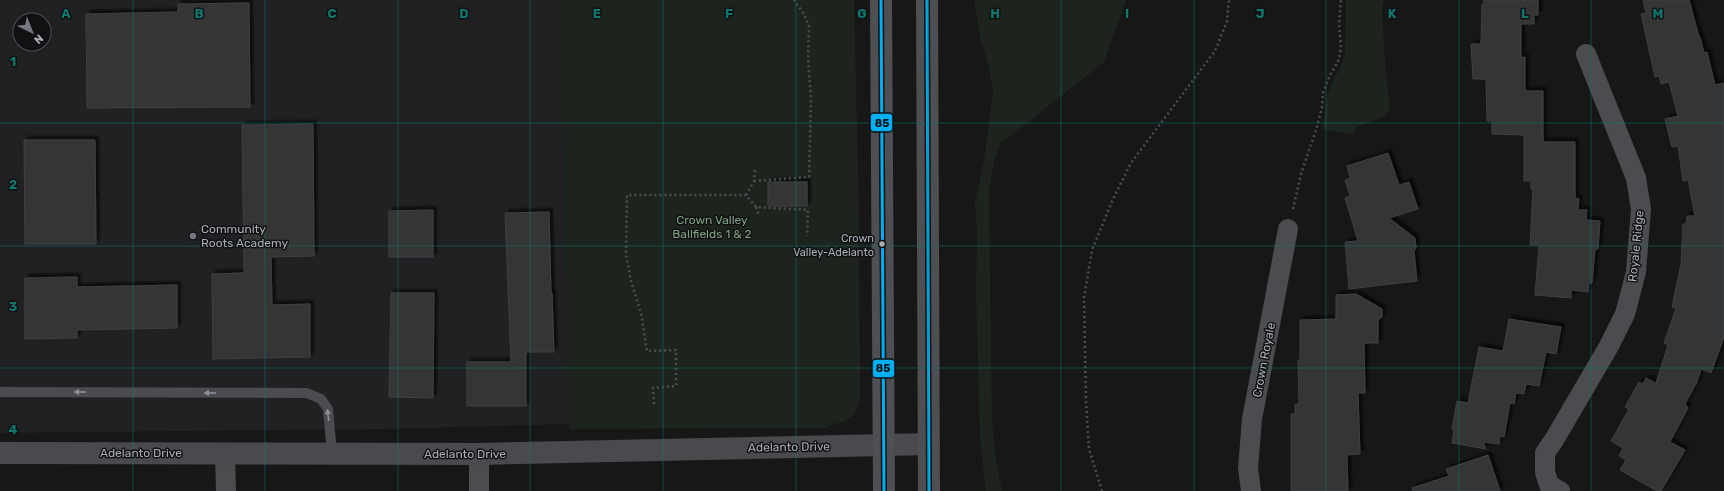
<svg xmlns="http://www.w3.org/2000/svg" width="1724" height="491" font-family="Rubik,sans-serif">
<defs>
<filter id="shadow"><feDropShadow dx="3.5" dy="-3.5" stdDeviation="1" flood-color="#0009"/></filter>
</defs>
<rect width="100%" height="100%" fill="#171717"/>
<path fill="#212123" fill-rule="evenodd" d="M0,0H560L568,424L387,429L0,433ZM20,20H44V44H20Z"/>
<g fill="#1d241e">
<path d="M560,0H854L859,216L860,400C857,412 852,420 839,423C834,424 832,424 828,428L570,429L568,424Z"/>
<polygon points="974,0 1126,0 1104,62 1000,144 994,162 989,190 992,422 996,459 1002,491 986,491 980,439 976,292 977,231 975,202 984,160 993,92 988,64 981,41"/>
<polygon points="1346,0 1384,0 1382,7 1385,63 1390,108 1386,116 1356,127 1354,134 1322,130 1328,93 1334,78 1340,69 1345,54"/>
</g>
<g fill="#353536" stroke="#3f4043" filter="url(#shadow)">
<polygon points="1484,0 1538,0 1538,15 1534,15 1534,24 1521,24 1521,58 1525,57 1525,91 1543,91 1543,142 1575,142 1575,198 1579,199 1578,210 1587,210 1586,220 1600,221 1598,249 1595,249 1592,283 1589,283 1588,292 1571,290 1571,298 1535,295 1539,245 1530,245 1533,189 1531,189 1531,181 1524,181 1524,135 1492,134 1492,121 1487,121 1486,79 1473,79 1471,44 1481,44 1482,4 1484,4"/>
<polygon points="1643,0 1689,0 1699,37 1700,37 1704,53 1707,52 1715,85 1724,83 1724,337 1711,373 1701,369 1697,382 1685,404 1688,408 1670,442 1685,450 1661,491 1657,491 1620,470 1626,460 1619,456 1623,448 1611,441 1629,409 1625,407 1639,382 1643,384 1646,378 1656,383 1668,345 1664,343 1676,308 1672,307 1681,264 1683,224 1686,224 1687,216 1695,216 1688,180 1683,181 1678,146 1672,147 1665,119 1678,116 1669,82 1661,84 1659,76 1655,77 1641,14 1646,13"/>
<polygon points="249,3 250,107 87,108 86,14 178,12 178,4"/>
<polygon points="313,124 314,256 271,257 272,305 310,304 310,357 213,359 212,274 244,273 242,125"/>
<polygon points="24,140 95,140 96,244 25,244"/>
<polygon points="1388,153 1399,185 1409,182 1418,209 1389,218 1415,238 1416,248 1414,251 1417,281 1349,289 1345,242 1358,241 1345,198 1350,196 1345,180 1350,178 1347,166"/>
<rect x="768" y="182" width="39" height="24"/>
<polygon points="433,210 433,257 389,257 389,211"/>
<polygon points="549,212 551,293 552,293 554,352 526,352 526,406 467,406 467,362 511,362 505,213"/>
<polygon points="77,277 77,287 177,285 177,328 77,330 77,338 25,339 25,278"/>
<polygon points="391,293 434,293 433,398 389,397"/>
<polygon points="1356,294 1382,309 1382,317 1378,320 1378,343 1364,343 1365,393 1358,393 1360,454 1347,455 1348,491 1291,491 1291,414 1295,414 1295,404 1299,404 1298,360 1300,360 1300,320 1336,319 1336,295"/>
<polygon points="1509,319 1561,327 1556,354 1546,352 1539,386 1526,384 1524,394 1516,393 1514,404 1510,403 1504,437 1500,436 1499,444 1483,442 1486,449 1452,443 1454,430 1452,429 1457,401 1468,403 1479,347 1503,351"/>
<polygon points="1488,455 1500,491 1413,491 1412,488 1449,476 1446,469"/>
</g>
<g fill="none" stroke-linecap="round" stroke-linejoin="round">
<g stroke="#4d4e52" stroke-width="2.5" stroke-dasharray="2 3" stroke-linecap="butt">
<polyline points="754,181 809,177 811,99 808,58 809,26 804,14 794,0"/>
<polyline points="746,195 754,181 755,169"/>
<polyline points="756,207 759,216"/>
<polyline points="1293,209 1301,174 1316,130 1322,107 1323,93 1330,75 1338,62 1341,49 1339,23 1341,0"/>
<polyline points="654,404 653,388 676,386 676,350 647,351 641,313 631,281 626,255 627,195 746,195 756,207 808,210 807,236"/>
<polyline points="1102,491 1089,449 1086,401 1084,298 1092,250 1113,199 1131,163 1215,51 1227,21 1229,0"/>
</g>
<polyline stroke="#4b4c50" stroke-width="10" points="0,392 307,393 321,399 328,409 332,453"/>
<g stroke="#4b4c50" stroke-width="20">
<polyline points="225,453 226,491"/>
<polyline points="479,491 479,454"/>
<polyline points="1251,491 1248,468 1252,419 1288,229"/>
<polyline points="1560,491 1549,485 1545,472 1545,453 1554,440 1609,346 1625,314 1636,272 1641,209 1636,178 1586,54"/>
</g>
<polyline stroke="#4a4a4e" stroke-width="22" points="0,453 479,454 929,444"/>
<g stroke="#4d4f52" stroke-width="22">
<polyline points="881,0 884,491"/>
<polyline points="927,0 929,491"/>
</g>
<defs>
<g id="bus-1">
<polyline points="881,0 884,491"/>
<polyline points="927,0 929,491"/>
</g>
</defs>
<use href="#bus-1" stroke="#111113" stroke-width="6"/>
<use href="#bus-1" stroke="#00aff2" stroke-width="3"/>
</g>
<defs><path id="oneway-solid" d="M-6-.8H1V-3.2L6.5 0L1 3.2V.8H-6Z"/></defs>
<g fill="#8c9099">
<use href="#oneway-solid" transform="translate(80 392) rotate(-180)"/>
<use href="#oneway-solid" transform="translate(210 393) rotate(-180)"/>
<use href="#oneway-solid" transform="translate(328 415) rotate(-98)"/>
</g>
<path fill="none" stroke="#0f766e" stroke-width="1" stroke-opacity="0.55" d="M133,0V491M265,0V491M398,0V491M530,0V491M663,0V491M796,0V491M928,0V491M1061,0V491M1194,0V491M1326,0V491M1459,0V491M1591,0V491M0,123H1724M0,246H1724M0,368H1724"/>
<circle fill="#757880" stroke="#111113" stroke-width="1.5" cx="193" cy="236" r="4"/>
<circle fill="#a8adb8" stroke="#111113" stroke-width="1.5" cx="882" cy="244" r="3.5"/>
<g text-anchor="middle" stroke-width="3" stroke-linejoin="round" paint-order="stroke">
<g font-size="11" fill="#a8adb8" stroke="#111113" text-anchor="end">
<text x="874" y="242">Crown<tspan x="874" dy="14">Valley-Adelanto</tspan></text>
</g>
<g font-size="12" fill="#7fa381" stroke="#111113">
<text x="712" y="224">Crown Valley<tspan x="712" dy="14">Ballfields 1 &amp; 2</tspan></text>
</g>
<g font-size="12" fill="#a8adb8" stroke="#111113" text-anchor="start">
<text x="201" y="233">Community<tspan x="201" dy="14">Roots Academy</tspan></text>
</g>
<g font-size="12" fill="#a8adb8" stroke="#111113">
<text transform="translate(1636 246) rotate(-84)" y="4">Royale Ridge</text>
<text transform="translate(1264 360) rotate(-79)" y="4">Crown Royale</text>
<text transform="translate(789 447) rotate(-1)" y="4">Adelanto Drive</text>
<text x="141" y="457">Adelanto Drive</text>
<text x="465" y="458">Adelanto Drive</text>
</g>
</g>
<g font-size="13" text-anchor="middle" font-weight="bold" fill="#0f766e" stroke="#111113" stroke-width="3" stroke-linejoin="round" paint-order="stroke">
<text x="66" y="18">A</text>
<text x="199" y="18">B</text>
<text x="332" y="18">C</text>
<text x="464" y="18">D</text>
<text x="597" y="18">E</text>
<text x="729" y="18">F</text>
<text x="862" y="18">G</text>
<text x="995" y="18">H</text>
<text x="1127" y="18">I</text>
<text x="1260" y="18">J</text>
<text x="1392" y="18">K</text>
<text x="1525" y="18">L</text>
<text x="1658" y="18">M</text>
<text x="13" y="66">1</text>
<text x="13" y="189">2</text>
<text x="13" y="311">3</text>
<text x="13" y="434">4</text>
</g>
<g stroke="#111113" stroke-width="1.5">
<rect x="870" y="113" width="23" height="19" rx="4" fill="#00aff2"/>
<rect x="872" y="359" width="23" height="19" rx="4" fill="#00aff2"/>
</g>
<g font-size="11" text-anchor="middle" font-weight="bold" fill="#111">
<text x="882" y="127">85</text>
<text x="883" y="372">85</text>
</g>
<g transform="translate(32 32) rotate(137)"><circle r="19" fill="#111113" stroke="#4d4f55"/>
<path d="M0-3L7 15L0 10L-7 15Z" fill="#757880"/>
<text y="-6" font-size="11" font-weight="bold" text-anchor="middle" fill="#a8adb8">N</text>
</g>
</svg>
